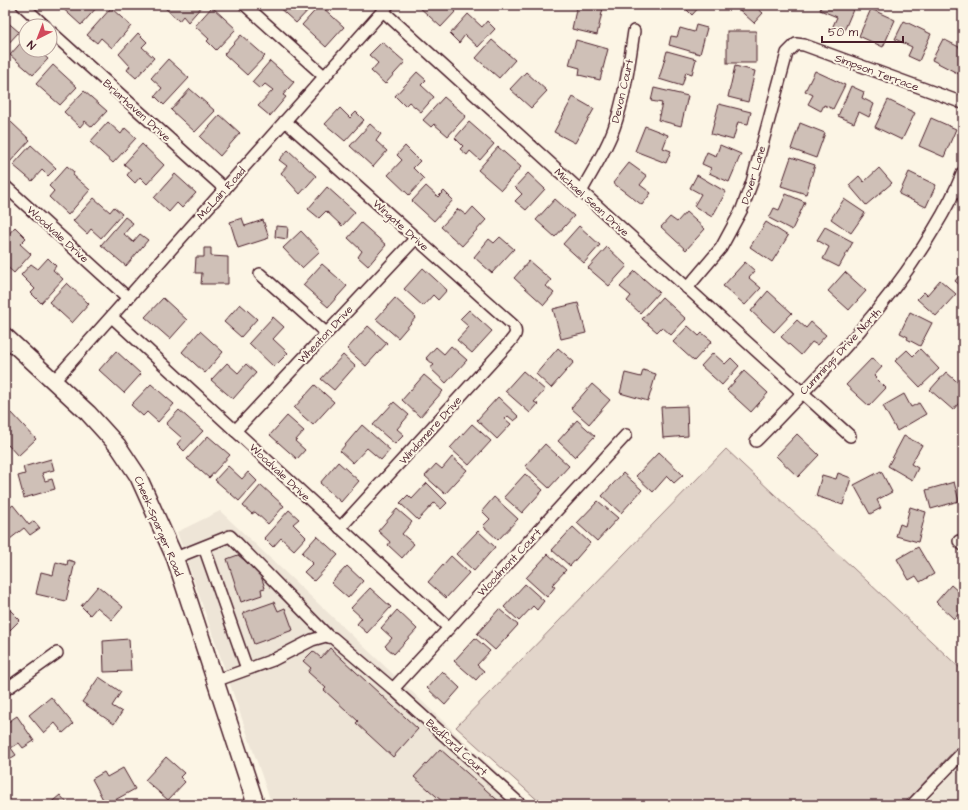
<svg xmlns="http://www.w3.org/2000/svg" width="968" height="810" font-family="'Architects Daughter',sans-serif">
<rect width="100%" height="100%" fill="#fcf5e5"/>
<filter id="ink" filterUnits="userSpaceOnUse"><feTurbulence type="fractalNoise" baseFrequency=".025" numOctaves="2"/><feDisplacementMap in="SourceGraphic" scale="8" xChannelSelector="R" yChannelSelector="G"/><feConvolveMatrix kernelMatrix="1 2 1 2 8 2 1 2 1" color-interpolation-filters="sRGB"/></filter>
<g filter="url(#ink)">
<g fill="#eee5d7">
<polygon points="220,511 532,805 272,805 177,532"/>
<polygon points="963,763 963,805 923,805"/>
</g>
<polygon fill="#e2d5ca" stroke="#967a7a" points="726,449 963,671 963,741 903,805 543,805 456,727"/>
<g fill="#cfc0b7" stroke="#4a1f2b">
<polygon points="59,5 99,5 81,25"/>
<polygon points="164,5 203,5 188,22 183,16 179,21 163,6"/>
<polygon points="276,5 313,5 296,23"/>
<polygon points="320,5 344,27 326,47 302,25"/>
<polygon points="417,5 451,5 456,11 441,27"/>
<polygon points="577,5 590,5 603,8 597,35 572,29"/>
<polygon points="682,5 701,5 692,15"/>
<polygon points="734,5 758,5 756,7 763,13 754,23"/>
<polygon points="822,5 855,5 844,31 833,26 837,17 820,10"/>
<polygon points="212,7 236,29 216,50 207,41 209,39 195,26"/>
<polygon points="111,8 131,26 112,48 101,38 97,43 87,35"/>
<polygon points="871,9 895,20 883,47 859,36"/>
<polygon points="468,14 482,27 487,21 495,29 478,47 465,35 459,43 450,34"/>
<polygon points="5,20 19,32 5,47"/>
<polygon points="904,21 931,34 919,61 908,56 912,47 895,39"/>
<polygon points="696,25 707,28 700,54 669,45 671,36 677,37 680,28 694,32"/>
<rect x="727" y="31" width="29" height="32"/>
<polygon points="138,33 147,42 142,47 154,58 136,78 127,70 130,66 119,54"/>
<polygon points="241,35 265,56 247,75 224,54"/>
<polygon points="25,38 26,50 38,50 48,59 33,75 10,55"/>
<polygon points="943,39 963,49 963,71 961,75 932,60"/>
<polygon points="492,40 515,60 499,78 476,58"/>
<polygon points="576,40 608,49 600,80 579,75 580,68 569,65"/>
<polygon points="382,42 405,62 385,84 371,71 378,63 369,55"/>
<polygon points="667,51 696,59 692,74 686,72 682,86 659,79"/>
<polygon points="168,59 189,78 164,105 155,96 162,88 151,78"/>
<polygon points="270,61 294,82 283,95 286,97 270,116 258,106 273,90 265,84 260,89 252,82"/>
<polygon points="53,65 77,87 60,105 36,84"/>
<polygon points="735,66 755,71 748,102 728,97"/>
<polygon points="815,71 845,85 833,109 824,105 821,111 808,104 813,95 805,91"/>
<polygon points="417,72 426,80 421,85 434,97 421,112 409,102 405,106 395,96"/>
<polygon points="526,72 547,91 531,108 510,89"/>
<polygon points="851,86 864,92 862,98 874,104 869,117 859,112 854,123 838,116"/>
<polygon points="654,88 688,96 681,126 658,120 662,103 651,101"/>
<polygon points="190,89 215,111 195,132 171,110"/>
<polygon points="84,91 107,111 92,127 85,121 80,127 64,112"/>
<polygon points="444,97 466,116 448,136 434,124 431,127 423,120"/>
<polygon points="573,97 594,109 575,143 554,132"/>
<polygon points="888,100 915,113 902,140 875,127"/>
<polygon points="719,104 751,112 748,124 738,122 733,140 711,134"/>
<polygon points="340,108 350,118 356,112 364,120 345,141 325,124"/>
<polygon points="220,115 240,133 220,156 200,137"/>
<polygon points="931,118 956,129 944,157 919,146"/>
<polygon points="11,122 30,140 9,163 5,159 5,128"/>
<polygon points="108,122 121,134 125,128 136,138 113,163 90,142"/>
<polygon points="469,122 494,144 480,160 470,151 467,155 460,149 463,146 455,138"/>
<polygon points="800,123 825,133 816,158 791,149"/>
<polygon points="370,124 381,134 376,141 387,151 373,167 350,146"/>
<polygon points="645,126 668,135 663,148 671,151 666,163 635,151"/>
<polygon points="142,144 164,165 147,184 140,177 135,183 127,175 131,170 124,164"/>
<polygon points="31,145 56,168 48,176 42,170 32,181 13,165"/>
<polygon points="720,145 741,154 729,182 709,173 711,168 702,164 707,152 716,156"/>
<polygon points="405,146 420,161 413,168 424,179 409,195 388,175 402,160 397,155"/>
<polygon points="498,147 521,167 501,190 478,170"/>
<polygon points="288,150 316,176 300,194 281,173 287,166 279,160"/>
<polygon points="791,157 815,165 806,194 781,186"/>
<polygon points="629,163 647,176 640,185 651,193 642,205 613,183"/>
<polygon points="67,166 74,172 73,175 90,190 68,215 49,197 54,191 49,186"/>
<polygon points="879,168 892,183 866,205 849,185 859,176 864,182"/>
<polygon points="909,172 936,185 926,207 899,194"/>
<polygon points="528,173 545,189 526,210 515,201 522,194 515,187"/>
<polygon points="175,174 196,193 182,208 177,203 169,212 154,198"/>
<polygon points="697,175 726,192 712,217 694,206 701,194 690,188"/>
<polygon points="426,186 438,197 444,191 453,200 434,221 412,201"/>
<polygon points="327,187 355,212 342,226 326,211 319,218 308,209"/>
<polygon points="786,194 805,202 792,230 769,218 774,208 779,210"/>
<polygon points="94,198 110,212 114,207 122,214 101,238 91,229 87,234 73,221"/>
<polygon points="555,199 574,216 555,237 536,220"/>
<polygon points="844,199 865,213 851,233 831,219"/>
<polygon points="473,207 486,220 462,246 441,227 458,209 466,215"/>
<polygon points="686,212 705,229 686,250 661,227 670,217 677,222"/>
<polygon points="125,217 133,223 124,234 133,242 140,234 148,240 126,266 101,245"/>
<polygon points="242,218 245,226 263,220 269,238 238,248 230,222"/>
<polygon points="766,222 788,236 772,262 750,247"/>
<polygon points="361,223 386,245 368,266 358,257 362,251 348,238"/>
<polygon points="276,226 288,227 287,239 275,237"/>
<polygon points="579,226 600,245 584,263 563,244"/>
<polygon points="15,227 26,238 20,244 31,254 14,273 5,265 5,238"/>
<polygon points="825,227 853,242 839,267 823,259 829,247 817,240"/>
<polygon points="301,231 320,251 302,268 283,248"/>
<polygon points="500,237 514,249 492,273 474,257 489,239 494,243"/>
<polygon points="607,247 627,266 609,286 588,268"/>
<polygon points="204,248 211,248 211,256 228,257 228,284 201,284 202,273 195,273 196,257 204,257"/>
<polygon points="48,258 56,266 53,270 63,279 41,303 31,293 35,289 21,275 31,264 38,269"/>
<polygon points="529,261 551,280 546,286 554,293 544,305 514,278"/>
<polygon points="745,262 755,271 749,278 761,288 745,305 723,286"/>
<polygon points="322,264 347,286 328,307 303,285"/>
<polygon points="423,268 447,290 438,300 433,295 423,306 404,289"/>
<polygon points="635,271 659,292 640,313 627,301 631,296 620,287"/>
<polygon points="963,271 963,288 955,281"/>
<polygon points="845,272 866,291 849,310 828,291"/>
<polygon points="940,280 956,294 936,316 917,299 924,292 927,295"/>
<polygon points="67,283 89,304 72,323 49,302"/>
<polygon points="768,291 792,313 774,332 751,311"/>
<polygon points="662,297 686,319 671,335 662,327 657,332 642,319"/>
<polygon points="163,298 187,320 170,339 145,317"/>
<polygon points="395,298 416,317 398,338 376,319"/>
<polygon points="578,303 586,333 561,339 553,309"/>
<polygon points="240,304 257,319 241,337 224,322"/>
<polygon points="469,310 492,331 472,353 457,340 469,327 460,319"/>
<polygon points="910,312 932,323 920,346 907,339 908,337 900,333"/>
<polygon points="273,317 284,327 273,339 288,353 274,367 249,343"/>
<polygon points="797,320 806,328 811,322 826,335 817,345 812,342 801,355 781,337"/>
<polygon points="368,326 387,343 366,366 347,349"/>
<polygon points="688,326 699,336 702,333 712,341 694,361 673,342"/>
<polygon points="200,331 223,352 205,373 182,352"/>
<polygon points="451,346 467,360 446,383 430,368 434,365 426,358 436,347 444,354"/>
<polygon points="558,348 574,362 551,388 536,374"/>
<polygon points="920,349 939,369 920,387 895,361 907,350 913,356"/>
<polygon points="116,351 141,374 124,393 99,370"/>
<polygon points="713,353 725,364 731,358 739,366 722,385 701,366"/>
<polygon points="343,355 355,366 334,390 321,379"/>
<polygon points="872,358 882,367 874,376 886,388 869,406 846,385"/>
<polygon points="227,363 238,373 246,364 256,373 233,399 211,380"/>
<polygon points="643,370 656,374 648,401 620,393 625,373 641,377"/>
<polygon points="523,371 545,390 534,402 538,404 530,413 505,391"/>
<polygon points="744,371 768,393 751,412 727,390"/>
<polygon points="946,372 963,387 963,398 953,410 930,390"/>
<polygon points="424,375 443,391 420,417 402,400"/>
<polygon points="151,384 174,404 158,422 147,412 143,416 131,405"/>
<polygon points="592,384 610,400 589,424 571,408"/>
<polygon points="315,385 334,402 313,425 294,408"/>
<polygon points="904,394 911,407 919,403 926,414 897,431 883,406"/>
<polygon points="498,397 519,417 514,421 508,416 505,419 511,424 497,439 477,420"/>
<polygon points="394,402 409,415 397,429 404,435 395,444 373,425"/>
<polygon points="687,406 688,436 663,438 661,407"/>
<polygon points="179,410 203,431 184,451 177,444 182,438 166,424"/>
<polygon points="12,413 36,439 18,456 8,445 5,448 5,420"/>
<polygon points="287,416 304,431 295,441 305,450 297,459 270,435"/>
<polygon points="577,420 595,436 575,457 558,441"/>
<polygon points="472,424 491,441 469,465 450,448"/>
<polygon points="362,425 390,450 381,460 367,448 353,463 340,451"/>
<polygon points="797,434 819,455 798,477 776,456"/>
<polygon points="208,436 230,455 209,478 187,459"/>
<polygon points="904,436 922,445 911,464 918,468 912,480 888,466"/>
<polygon points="545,444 569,466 549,488 525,466"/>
<polygon points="659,452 683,475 674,483 667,476 653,492 636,476"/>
<polygon points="452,457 467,470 445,494 425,476 436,464 442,469"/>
<polygon points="51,459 54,470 42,473 45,481 52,479 55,489 24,498 18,476 25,474 23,467"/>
<polygon points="338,462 359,481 341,502 320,483"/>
<polygon points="228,466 242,479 248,472 257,481 239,501 215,480"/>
<polygon points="881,471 892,492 877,500 881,508 870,514 854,485"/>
<polygon points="623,473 642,490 621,513 602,496"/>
<polygon points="838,473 851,478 843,505 816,496 822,475 836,479"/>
<polygon points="525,474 543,490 522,513 504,497"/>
<polygon points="954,482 959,501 931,509 926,490"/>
<polygon points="427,483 447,503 441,509 434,503 418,520 400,503 408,495 412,499"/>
<polygon points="261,485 284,506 268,524 255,512 252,514 243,506"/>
<polygon points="494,497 518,519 498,540 483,526 490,519 482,511"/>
<polygon points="598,501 618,518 597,541 577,523"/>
<polygon points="13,505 29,525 34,521 40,528 30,535 24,528 5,543 5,511"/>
<polygon points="910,507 926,512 918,542 896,536 900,524 905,526"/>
<polygon points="397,509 412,522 402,534 414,544 402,558 388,545 390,542 378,531"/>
<polygon points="289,510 299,519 293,524 306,537 294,550 281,538 273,547 264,538"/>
<polygon points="573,527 590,543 570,566 552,550"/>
<polygon points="478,531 495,547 474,571 456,554"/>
<polygon points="317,536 338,555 314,581 304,572 313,563 302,553"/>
<polygon points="918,547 934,574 920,582 916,576 909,580 897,559"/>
<polygon points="548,554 566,570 552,585 555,587 547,597 526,578"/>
<polygon points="238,555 260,573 265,588 261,589 262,595 241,602 227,559"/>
<polygon points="451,556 469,573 446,598 428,582"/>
<polygon points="68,560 75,562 66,601 36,594 41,572 53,575 56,562 67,565"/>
<polygon points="347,566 363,581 348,598 331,583"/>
<polygon points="525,584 544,601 537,610 533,606 519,621 504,607"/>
<polygon points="951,585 960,593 963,590 963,609 954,619 936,602"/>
<polygon points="98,586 123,607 112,620 97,607 90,615 81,606"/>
<polygon points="370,588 391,607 367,633 357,624 362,618 351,608"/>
<polygon points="274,602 278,611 285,608 293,630 254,644 243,613"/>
<polygon points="5,605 20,620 6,634 5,633"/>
<polygon points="499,609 518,625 495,650 477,634"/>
<polygon points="397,610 417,629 394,654 385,646 392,638 381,628"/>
<polygon points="475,638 490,651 477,665 484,671 476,680 454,661"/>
<polygon points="129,639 131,671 104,672 103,641"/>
<polygon points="330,648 418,729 393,757 356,723 358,721 324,690 326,688 308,672 311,668 303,661 313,651 321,658"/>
<polygon points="442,671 460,688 445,705 427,688"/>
<polygon points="99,677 121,692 112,706 122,712 114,724 82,702"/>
<polygon points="51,697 73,724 63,733 55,723 44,733 29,715"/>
<polygon points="17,716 34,741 23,748 19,743 11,748 16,755 5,762 5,724"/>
<polygon points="440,749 503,805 440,805 443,802 414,777"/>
<polygon points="166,757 184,773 180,777 185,782 168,800 145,780"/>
<polygon points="123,768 135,789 106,805 92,779 104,772 107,777"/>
<polygon points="60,795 69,805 48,805"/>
</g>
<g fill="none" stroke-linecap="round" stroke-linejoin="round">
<defs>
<g id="street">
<polyline points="22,5 45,26"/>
<polyline points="245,5 325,77"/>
<polyline points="383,11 850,436"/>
<polyline points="50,31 225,189"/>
<path d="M285,121L513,325C518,333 515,336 509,343L340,528"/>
<polyline points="5,186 128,298"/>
<path d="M581,192C592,171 606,151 614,128C625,97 629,64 634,31"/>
<polyline points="260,274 326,333"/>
<polyline points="687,288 721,248 742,209 752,182 787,53 796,44 804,45 963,103"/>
<polyline points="112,317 449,628"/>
<polyline points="54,381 388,5"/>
<polyline points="235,431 416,238"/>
<path d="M756,441C821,374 887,309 934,229C945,211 955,192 963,172"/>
<polyline points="959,541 963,545"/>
<polyline points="204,547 247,669"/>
<polyline points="175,558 230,536 329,637"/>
<polyline points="215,681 273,660 312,640 326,636 333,638 393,689 521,805"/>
<polyline points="393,689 626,435"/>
<polyline points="5,690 57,653"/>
<polyline points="912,805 963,752"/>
</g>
<polyline id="secondary" points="5,336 88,413 118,446 138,476 175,558 256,805"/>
</defs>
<use href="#street" stroke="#4a1f2b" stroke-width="14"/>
<use href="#secondary" stroke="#4a1f2b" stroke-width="19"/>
<use href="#street" stroke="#fcf5e5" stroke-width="11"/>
<use href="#secondary" stroke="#fcf5e5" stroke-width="16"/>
</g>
</g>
<g text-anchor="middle" stroke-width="4" stroke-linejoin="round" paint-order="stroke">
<g font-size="11" fill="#4a1f2b" stroke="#fcf5e5">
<text transform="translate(877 72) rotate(20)" y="4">Simpson Terrace</text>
<text transform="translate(622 91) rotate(-77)" y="4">Devon Court</text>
<text transform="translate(137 110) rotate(42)" y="4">Briarhaven Drive</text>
<text transform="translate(753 175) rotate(-73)" y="4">Dover Lane</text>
<text transform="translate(221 193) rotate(-48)" y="4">McLain Road</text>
<text transform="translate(592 202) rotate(42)" y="4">Michael Sean Drive</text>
<text transform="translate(401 225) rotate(42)" y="4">Wingate Drive</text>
<text transform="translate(58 234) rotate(42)" y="4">Woodvale Drive</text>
<text transform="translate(325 334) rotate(-47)" y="4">Wheaton Drive</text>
<text transform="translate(840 351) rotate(-47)" y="4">Cummings Drive North</text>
<text transform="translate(430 430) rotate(-48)" y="4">Windomere Drive</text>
<text transform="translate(280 472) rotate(43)" y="4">Woodvale Drive</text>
<text transform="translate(159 526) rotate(67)" y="4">Cheek-Sparger Road</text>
<text transform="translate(509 562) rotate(-47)" y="4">Woodmont Court</text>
<text transform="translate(457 747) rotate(42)" y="4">Bedford Court</text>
</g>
</g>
<rect width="968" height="810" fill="none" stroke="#fcf5e5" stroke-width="20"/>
<rect x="10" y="10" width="948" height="790" fill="none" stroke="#4a1f2b" stroke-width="1.5" filter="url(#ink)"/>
<g transform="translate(38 38) rotate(222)"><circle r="19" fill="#fcf5e5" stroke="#b59f9b"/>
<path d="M0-3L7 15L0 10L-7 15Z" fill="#d1495b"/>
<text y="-6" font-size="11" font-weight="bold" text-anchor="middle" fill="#4a1f2b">N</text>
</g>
<path d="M822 36v6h81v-6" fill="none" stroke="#4a1f2b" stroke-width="2"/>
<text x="828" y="36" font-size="12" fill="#4a1f2b" stroke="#fcf5e5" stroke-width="3" paint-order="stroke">50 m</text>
</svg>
